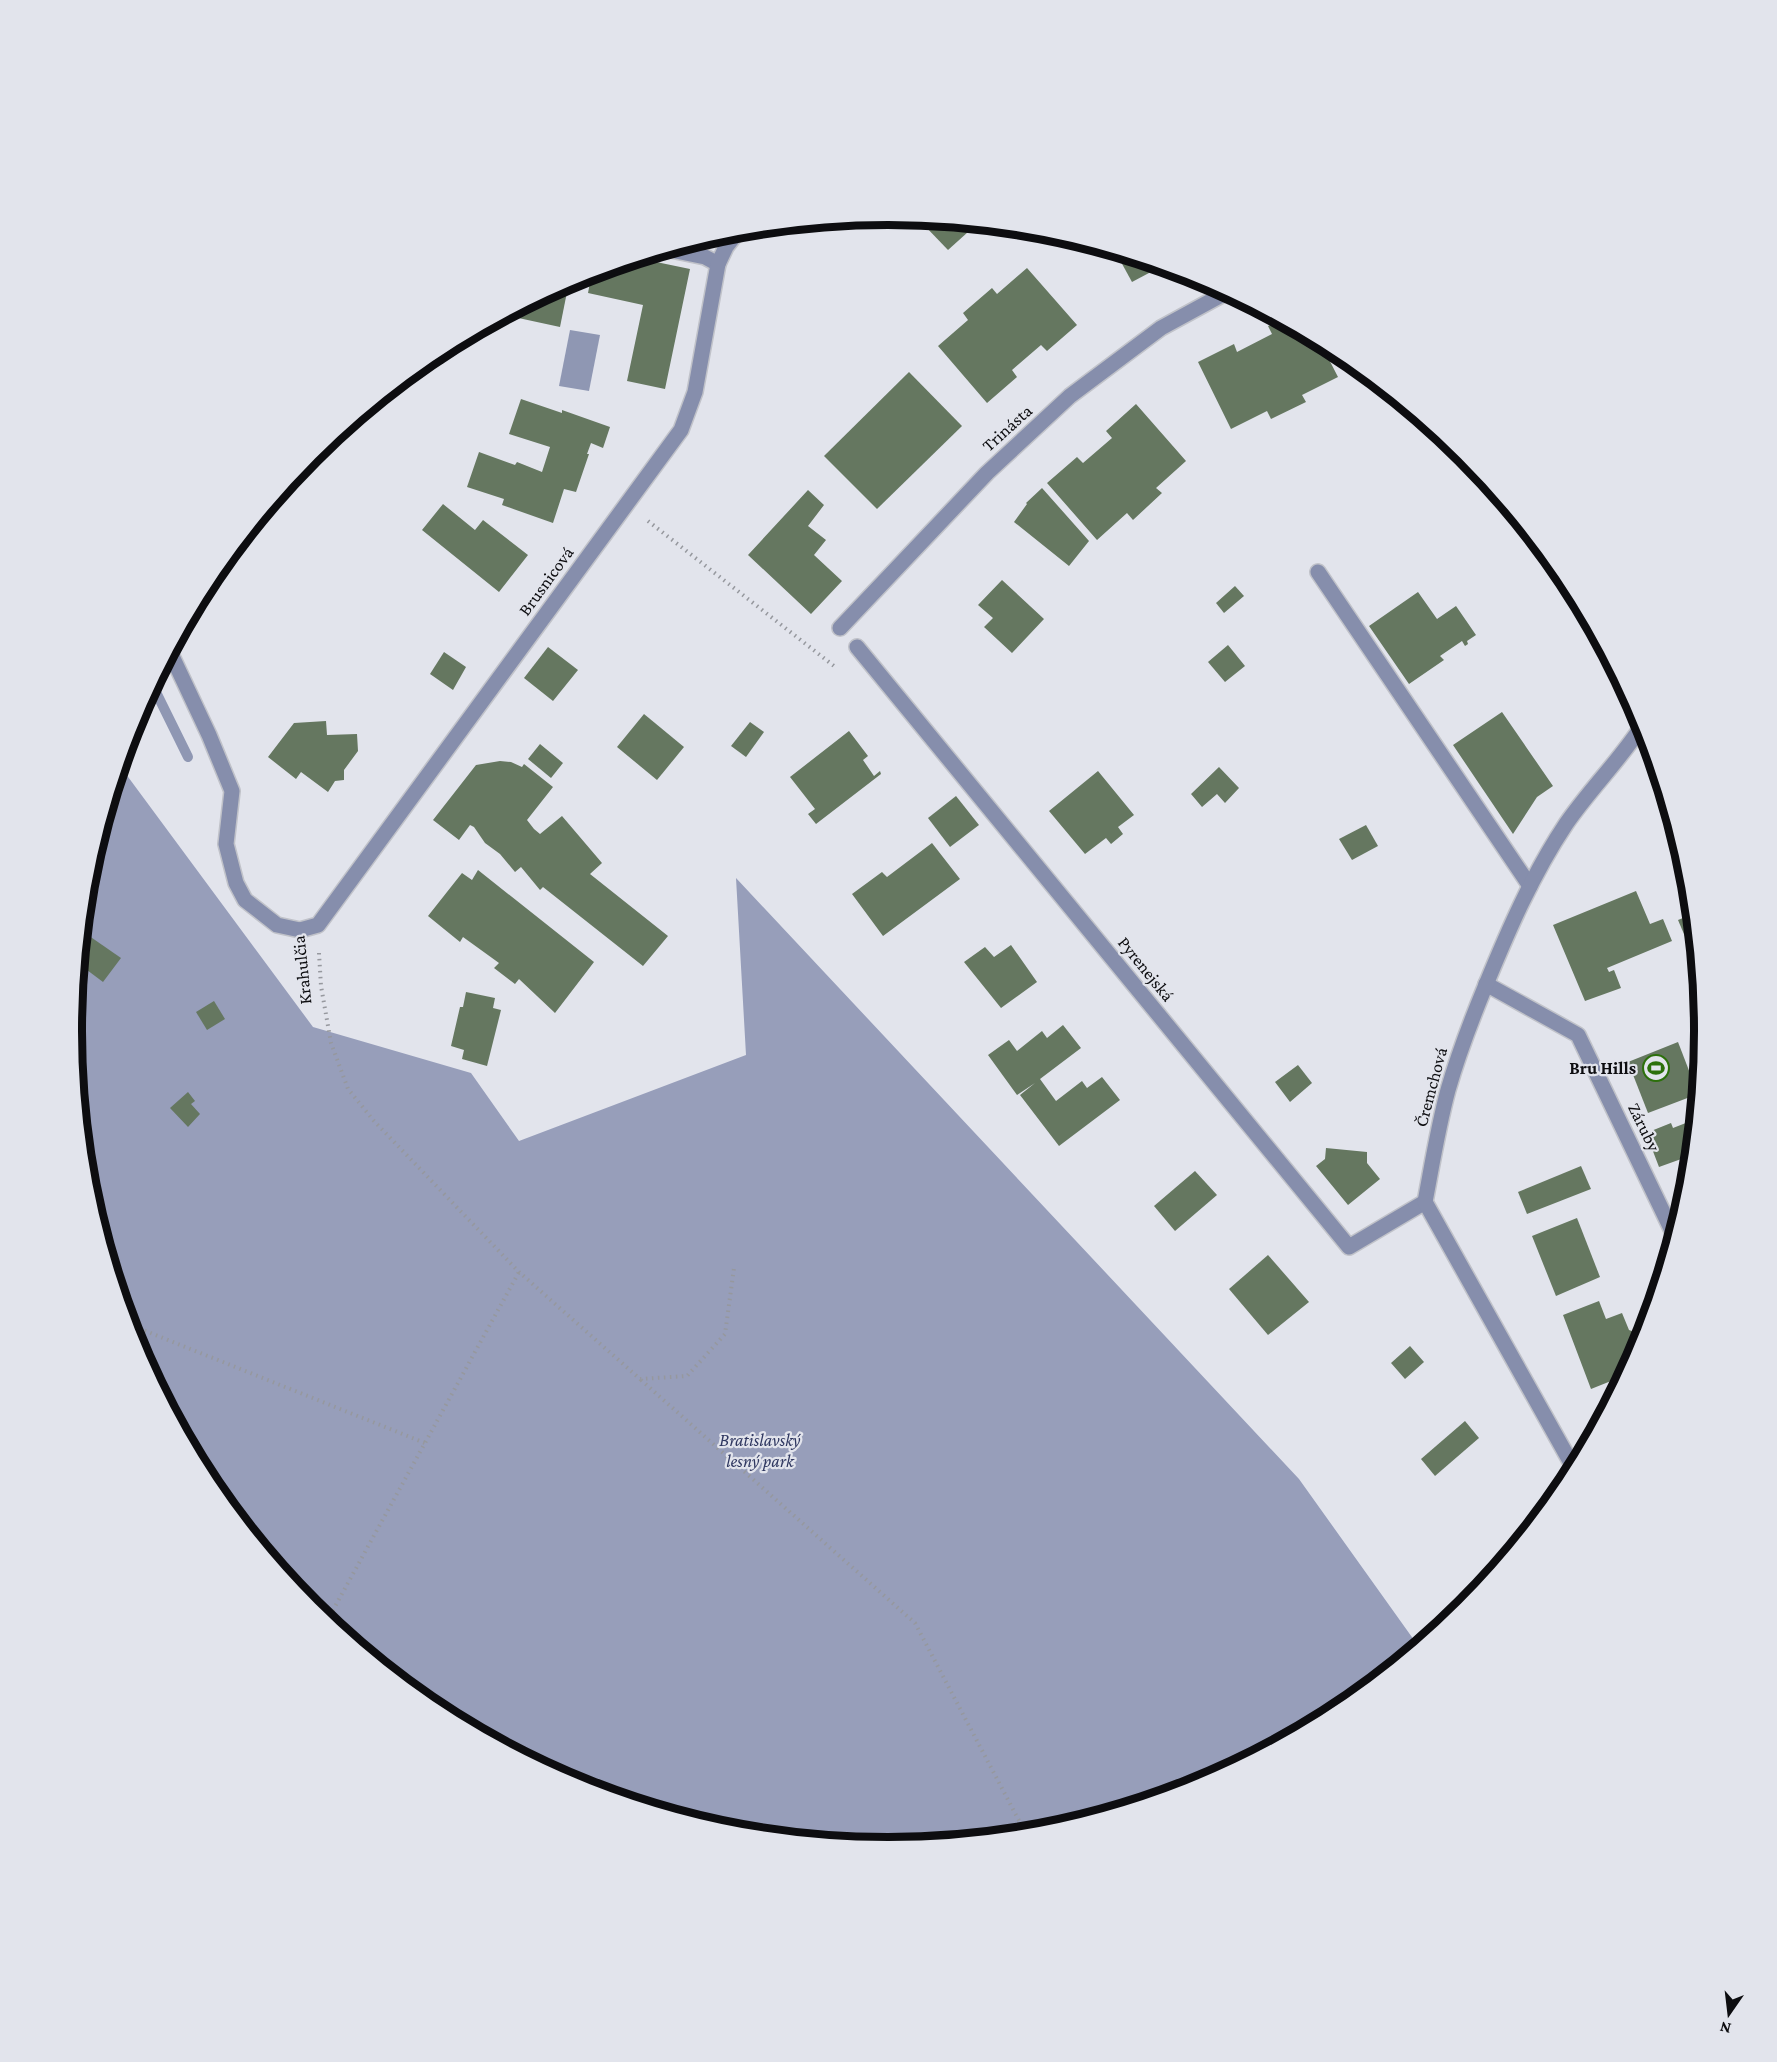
<svg xmlns="http://www.w3.org/2000/svg" width="1777" height="2062" font-family="'Crimson Pro',serif">
<rect width="100%" height="100%" fill="#e2e4ec"/>
<polygon fill="#979eba" points="120,766 313,1027 471,1073 519,1141 746,1055 736,878 1299,1479 1419,1647 1342,1710 1201,1785 1047,1832 888,1847 729,1832 576,1785 435,1710 311,1608 209,1484 134,1343 88,1190 72,1031 88,871"/>
<polygon fill="#8f97b3" points="570,330 600,335 589,391 559,386"/>
<g fill="none" stroke-linecap="round" stroke-linejoin="round">
<polyline stroke="#8f97b3" stroke-width="10" points="152,684 188,757"/>
</g>
<g fill="#657760">
<polygon points="929,219 939,219 978,223 948,250 923,224"/>
<polygon points="1115,251 1164,265 1132,282"/>
<polygon points="637,258 690,269 665,389 627,381 643,305 588,293 592,272"/>
<polygon points="1027,268 1077,325 1047,351 1041,345 1012,370 1017,377 987,403 938,346 968,320 963,313 992,288 997,294"/>
<polygon points="560,285 568,287 560,327 504,315"/>
<polygon points="1282,320 1319,340 1338,377 1302,395 1306,402 1271,419 1267,411 1231,429 1198,362 1234,344 1237,352 1272,334 1268,326"/>
<polygon points="446,346 443,364 425,360 435,352"/>
<polygon points="909,372 962,426 877,509 824,456"/>
<polygon points="521,399 562,413 562,410 610,427 603,448 591,443 587,454 589,454 576,492 564,489 553,523 502,505 504,499 467,487 479,452 515,465 517,462 542,472 550,447 509,434"/>
<polygon points="1136,404 1186,461 1156,488 1162,493 1133,520 1127,513 1097,540 1047,483 1077,457 1083,463 1112,438 1106,431"/>
<polygon points="1042,488 1089,541 1069,566 1014,522 1027,504 1026,503"/>
<polygon points="808,490 824,505 808,526 826,540 814,555 842,581 811,614 748,555"/>
<polygon points="443,504 475,530 483,520 528,555 499,592 422,530"/>
<polygon points="1002,580 1044,619 1012,653 984,627 993,618 978,605"/>
<polygon points="1235,586 1244,596 1224,613 1216,603"/>
<polygon points="1418,592 1437,619 1456,606 1476,635 1467,641 1468,644 1465,646 1462,641 1440,656 1444,660 1409,684 1369,626"/>
<polygon points="1577,596 1579,600 1586,612 1575,611"/>
<polygon points="1228,645 1245,666 1225,682 1208,662"/>
<polygon points="548,647 578,670 553,701 524,678"/>
<polygon points="444,652 466,667 453,690 430,674"/>
<polygon points="1502,712 1553,786 1537,797 1513,834 1453,745"/>
<polygon points="644,714 684,747 657,780 617,747"/>
<polygon points="326,721 327,735 357,734 358,751 344,770 344,780 335,781 328,792 301,772 296,779 268,757 294,723"/>
<polygon points="750,722 764,732 746,757 731,746"/>
<polygon points="849,731 868,756 863,760 874,776 880,771 881,774 816,824 808,814 815,809 790,777"/>
<polygon points="540,744 563,763 551,778 528,759"/>
<polygon points="500,761 511,762 522,767 524,764 553,787 527,820 534,829 540,834 562,816 602,863 590,874 668,936 643,966 543,887 540,890 521,867 515,872 500,854 485,843 474,827 470,825 459,840 433,820 476,765"/>
<polygon points="1219,767 1239,788 1225,803 1217,794 1202,807 1191,794"/>
<polygon points="1098,771 1134,815 1118,827 1123,834 1111,844 1106,838 1085,854 1049,811"/>
<polygon points="956,796 979,825 950,847 928,818"/>
<polygon points="1366,825 1378,846 1352,860 1339,839"/>
<polygon points="932,843 960,879 883,936 852,894 882,872 887,877"/>
<polygon points="478,870 594,962 555,1013 519,979 515,984 494,968 499,963 463,937 460,942 428,916 462,873 472,880"/>
<polygon points="1636,891 1650,924 1663,919 1672,941 1607,968 1609,972 1614,970 1621,988 1585,1001 1553,925"/>
<polygon points="1693,914 1698,959 1695,960 1678,920"/>
<polygon points="82,931 121,958 103,982 79,964"/>
<polygon points="1011,945 1037,982 1001,1008 964,962 985,947 994,957"/>
<polygon points="466,992 495,998 493,1008 501,1010 487,1066 462,1059 464,1050 451,1046 460,1007 463,1007"/>
<polygon points="214,1001 225,1019 207,1030 196,1012"/>
<polygon points="1063,1025 1081,1048 1040,1079 1056,1101 1082,1081 1087,1088 1102,1077 1120,1100 1059,1146 1020,1095 1035,1083 1017,1095 988,1055 1009,1040 1017,1051 1042,1031 1047,1038"/>
<polygon points="1678,1042 1698,1094 1648,1113 1628,1062"/>
<polygon points="1298,1065 1312,1083 1290,1102 1275,1082"/>
<polygon points="188,1092 195,1101 191,1104 200,1114 188,1127 170,1108"/>
<polygon points="1696,1119 1692,1165 1688,1167 1684,1158 1659,1167 1646,1133 1671,1123 1673,1128"/>
<polygon points="1326,1148 1367,1152 1367,1163 1380,1179 1348,1205 1316,1166 1325,1159"/>
<polygon points="1581,1166 1591,1189 1527,1214 1518,1192"/>
<polygon points="1195,1171 1217,1195 1175,1231 1154,1206"/>
<polygon points="1577,1218 1600,1277 1556,1296 1532,1236"/>
<polygon points="1268,1255 1309,1302 1268,1335 1229,1289"/>
<polygon points="1599,1301 1606,1319 1622,1313 1629,1330 1637,1333 1641,1344 1626,1375 1591,1389 1563,1315"/>
<polygon points="1410,1346 1424,1362 1405,1379 1391,1363"/>
<polygon points="1465,1421 1479,1438 1435,1476 1421,1459"/>
</g>
<g fill="none" stroke-linecap="round" stroke-linejoin="round">
<defs>
<g id="service">
<polyline points="666,249 705,257 718,264"/>
<polyline points="1318,572 1530,886"/>
</g>
<g id="minor">
<polyline points="840,628 987,473 1070,396 1161,328 1229,291"/>
<polyline points="857,647 1349,1247 1425,1202"/>
<polyline points="170,652 209,735 232,791 226,844 236,883 245,900 277,925 300,930 318,925 681,430 695,392 718,264 726,247 740,229"/>
<polyline points="1486,984 1578,1035 1675,1237"/>
<path d="M1575,1470L1425,1202C1432,1165 1438,1127 1448,1090C1458,1055 1471,1021 1485,987C1508,931 1532,875 1566,824C1590,789 1621,759 1644,723"/>
</g>
</defs>
<use href="#service" stroke="#c0c2c9" stroke-width="18"/>
<use href="#minor" stroke="#c0c2c9" stroke-width="18"/>
<g stroke="#96989e" stroke-width="4" stroke-dasharray="1.5 4.5" stroke-linecap="butt">
<polyline points="648,521 834,666 836,664"/>
<polyline points="319,953 321,986 331,1043 348,1089 374,1121 519,1272 640,1379 687,1376 725,1334 734,1268"/>
<polyline points="128,1324 425,1443"/>
<polyline points="641,1380 915,1623 1026,1834"/>
<polyline points="327,1621 519,1272"/>
</g>
<use href="#service" stroke="#868eac" stroke-width="15"/>
<use href="#minor" stroke="#868eac" stroke-width="15"/>
</g>
<defs>
<symbol id="stadium-ring" viewBox="-11 -11 22 22"><circle r="9.5" fill="#e2e4ec" stroke="#2c700b" stroke-width="1.5"/><path d="M0-5a6.5 5 0 1 0 0 10a6.5 5 0 1 0 0-10ZM-3.5-1.8h7v3.6h-7Z" fill="#2c700b"/></symbol>
</defs>
<g fill-rule="evenodd">
<use href="#stadium-ring" x="1641" y="1053" width="30" height="30"/>
</g>
<g text-anchor="middle" stroke-width="4.5" stroke-linejoin="round" paint-order="stroke">
<g font-size="18" fill="#0d0d10" stroke="#e2e4ec">
<text transform="translate(1007 428) rotate(-42)" y="6">Trinásta</text>
<text transform="translate(546 581) rotate(-54)" y="6">Brusnicová</text>
<text transform="translate(1146 969) rotate(51)" y="6">Pyrenejská</text>
<text transform="translate(302 970) rotate(-96)" y="6">Krahulčia</text>
<text transform="translate(1431 1087) rotate(-75)" y="6">Čremchová</text>
<text transform="translate(1644 1127) rotate(64)" y="6">Záruby</text>
</g>
<g font-size="18" font-weight="bold" fill="#0d0d10" stroke="#e2e4ec" text-anchor="end">
<text x="1636" y="1074">Bru Hills</text>
</g>
<g font-size="18" font-style="italic" fill="#2f3760" stroke="#e2e4ec">
<text x="760" y="1446">Bratislavský<tspan x="760" dy="21">lesný park</tspan></text>
</g>
</g>
<path d="M0 0H1777V2062H0ZM82 1031a806 806 0 1 1 1612 0a806 806 0 1 1-1612 0Z" fill="#e2e4ec" fill-rule="evenodd"/>
<path fill="none" stroke="#0d0d10" stroke-width="8" d="M82 1031a806 806 0 1 1 1612 0a806 806 0 1 1-1612 0Z"/>
<g transform="translate(1729 2014) rotate(194)" stroke="#e2e4ec" stroke-width="4.5" paint-order="stroke">
<path d="M0-4.5L10 22L0 15L-10 22Z" fill="#0d0d10"/>
<text y="-9" font-size="16" font-weight="bold" text-anchor="middle" fill="#0d0d10">N</text>
</g>
</svg>
